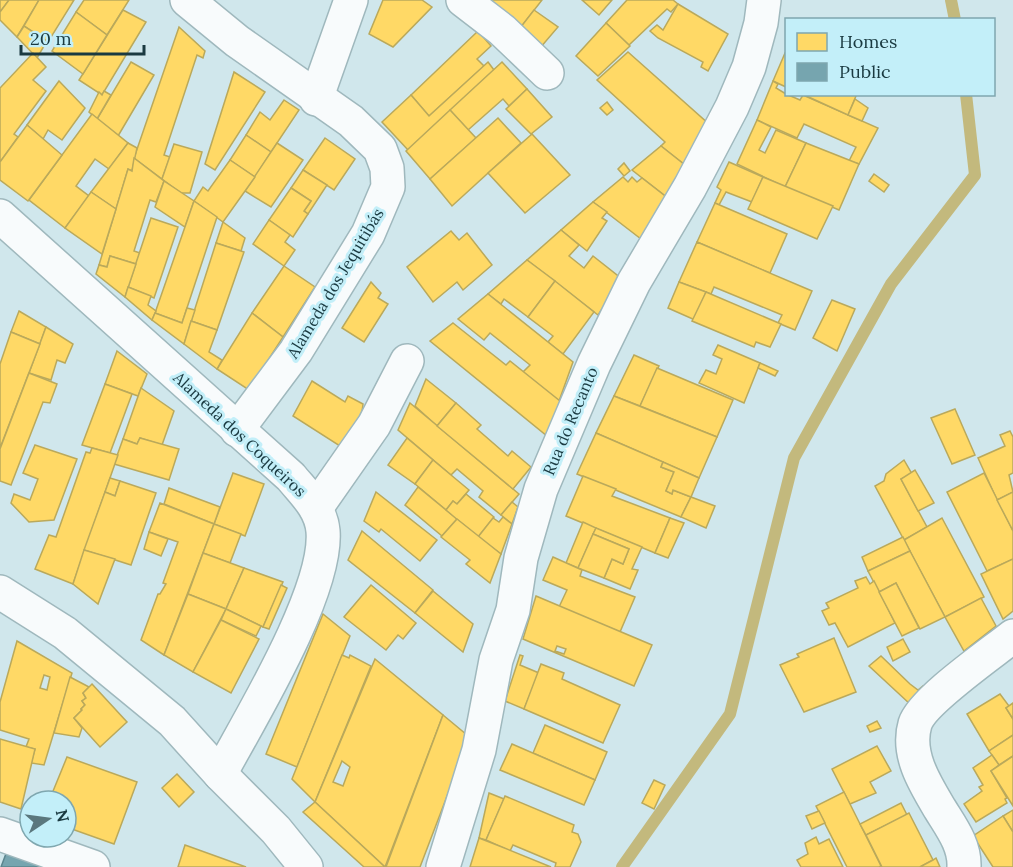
<svg xmlns="http://www.w3.org/2000/svg" width="1013" height="867" font-family="Lora,serif">
<rect width="100%" height="100%" fill="#d0e7ec"/>
<g fill="#ffd966" stroke="#baa95b" stroke-width="1.5" fill-rule="evenodd">
<polygon points="0,0 9,0 0,12"/>
<polygon points="9,0 39,0 17,37 0,20 0,12"/>
<polygon points="39,0 74,0 48,42 24,26"/>
<polygon points="84,0 129,0 107,35 76,12"/>
<polygon points="383,0 422,0 432,7 393,47 369,34"/>
<polygon points="491,0 542,0 517,32 485,8"/>
<polygon points="582,0 612,0 599,15"/>
<polygon points="627,0 673,0 678,4 671,12 667,9 629,45 606,23"/>
<polygon points="678,4 728,34 708,71 701,67 703,62 658,38 650,31 657,25 663,30"/>
<polygon points="123,10 146,22 102,95 79,80"/>
<polygon points="534,10 558,27 540,48 517,32"/>
<polygon points="76,12 107,35 83,74 52,51"/>
<polygon points="606,23 630,46 598,76 576,56"/>
<polygon points="24,26 47,41 37,58 17,37"/>
<polygon points="179,27 205,51 203,58 197,55 164,155 170,157 162,179 134,158"/>
<polygon points="478,31 491,46 477,59 484,66 429,116 411,95"/>
<polygon points="628,52 710,125 690,169 661,146 665,142 597,80"/>
<polygon points="33,53 46,67 33,80 46,91 14,134 18,137 0,162 0,88"/>
<polygon points="785,53 786,54 786,87 773,81"/>
<polygon points="131,62 154,75 118,136 97,119"/>
<polygon points="488,62 494,70 408,150 382,122 411,95 429,116"/>
<polygon points="502,62 527,89 509,106 503,99 468,130 450,110"/>
<polygon points="234,72 265,92 215,170 205,164"/>
<polygon points="59,81 85,108 62,140 48,130 43,139 27,125"/>
<polygon points="773,81 778,84 776,88 786,94 800,100 803,95 878,128 859,164 849,161 856,147 804,124 797,138 757,120"/>
<polygon points="527,89 552,117 531,134 506,109"/>
<polygon points="104,91 111,95 97,119 89,112 99,92 102,95"/>
<polygon points="854,94 856,96 848,115 802,94"/>
<polygon points="855,99 868,108 862,121 848,115"/>
<polygon points="284,100 299,110 271,152 246,135 260,112 270,120"/>
<polygon points="607,102 613,110 607,115 600,108"/>
<polygon points="450,110 476,138 430,179 406,151"/>
<polygon points="92,114 128,143 109,169 95,159 76,186 89,196 65,228 29,200"/>
<polygon points="498,118 521,143 452,206 430,179"/>
<polygon points="757,120 771,127 759,150 765,153 776,130 806,143 785,187 737,164"/>
<polygon points="27,125 62,155 28,201 0,180 0,162"/>
<polygon points="532,134 570,175 525,213 488,173"/>
<polygon points="246,135 271,152 255,177 230,160"/>
<polygon points="325,138 355,159 334,190 303,170"/>
<polygon points="128,143 137,148 132,171 128,169 116,209 91,192"/>
<polygon points="277,143 303,160 271,207 245,191"/>
<polygon points="806,143 859,164 839,210 785,187"/>
<polygon points="174,144 202,152 190,193 181,193 162,179"/>
<polygon points="661,146 690,169 669,199 632,170"/>
<polygon points="134,158 164,181 156,202 150,200 134,251 140,253 136,264 110,256 107,267 99,265 128,169 132,171"/>
<polygon points="230,160 255,177 223,222 194,201 203,187 208,191"/>
<polygon points="729,162 763,177 752,202 726,192 719,205 715,203 721,190 717,187"/>
<polygon points="624,163 630,171 624,176 618,169"/>
<polygon points="303,170 327,185 308,214 304,211 311,201 291,188"/>
<polygon points="874,174 889,185 884,192 869,181"/>
<polygon points="623,177 628,182 632,177 637,182 642,178 669,199 641,239 593,202"/>
<polygon points="763,177 833,206 817,239 748,209"/>
<polygon points="164,181 194,201 185,227 155,207"/>
<polygon points="291,188 311,201 304,211 308,214 293,237 269,220"/>
<polygon points="91,192 116,209 102,254 65,228"/>
<polygon points="194,201 217,217 182,323 155,313"/>
<polygon points="593,202 607,212 602,218 607,221 587,251 561,230"/>
<polygon points="715,203 787,234 770,273 697,242"/>
<polygon points="151,218 178,227 154,298 128,287"/>
<polygon points="269,220 290,235 285,242 295,250 284,266 253,244"/>
<polygon points="223,222 245,238 241,251 216,243"/>
<polygon points="561,230 579,245 569,256 584,268 593,256 622,279 598,315 527,260"/>
<polygon points="451,231 459,240 467,233 492,265 463,290 457,282 433,302 407,267"/>
<polygon points="697,242 812,291 795,330 778,323 782,315 714,287 711,294 679,282"/>
<polygon points="216,243 244,252 217,330 191,321"/>
<polygon points="110,256 136,264 125,297 96,274 99,265 107,267"/>
<polygon points="527,260 555,281 528,317 504,299 501,304 488,294"/>
<polygon points="284,266 315,287 283,337 252,313"/>
<polygon points="555,281 594,312 563,354 548,342 553,336 528,317"/>
<polygon points="371,282 381,293 378,298 388,304 364,342 342,328"/>
<polygon points="679,282 706,292 695,320 668,308"/>
<polygon points="128,287 151,296 148,305 156,311 152,320 125,297"/>
<polygon points="706,292 781,324 770,347 756,342 754,347 692,321"/>
<polygon points="488,294 573,362 559,401 523,372 530,365 490,333 484,340 458,319"/>
<polygon points="832,300 855,309 837,351 813,338"/>
<polygon points="187,308 195,310 184,344 152,320 155,313 182,323"/>
<polygon points="19,311 46,327 40,344 11,332"/>
<polygon points="252,313 283,337 249,390 217,369"/>
<polygon points="191,321 217,330 209,352 222,360 217,369 184,344"/>
<polygon points="453,323 506,365 510,361 560,401 547,436 430,341"/>
<polygon points="46,327 73,344 65,363 57,360 51,380 29,373"/>
<polygon points="11,332 40,344 0,448 0,364"/>
<polygon points="718,345 760,363 744,403 699,383 706,370 716,374 722,359 713,355"/>
<polygon points="117,351 147,374 138,396 105,384"/>
<polygon points="634,355 659,366 640,406 614,396"/>
<polygon points="760,363 778,371 775,376 758,368"/>
<polygon points="657,368 733,400 717,437 640,406"/>
<polygon points="29,373 57,384 50,403 43,402 11,485 0,481 0,449"/>
<polygon points="426,379 456,403 437,426 415,406"/>
<polygon points="312,381 345,402 348,396 363,404 362,412 343,448 293,416"/>
<polygon points="105,384 132,394 110,453 82,445"/>
<polygon points="141,388 174,411 162,445 140,438 137,444 123,439"/>
<polygon points="614,396 717,437 699,478 596,433"/>
<polygon points="410,403 519,494 501,515 479,497 483,491 457,469 451,475 398,430"/>
<polygon points="456,403 481,425 477,429 508,456 512,451 531,467 513,489 437,426"/>
<polygon points="955,409 975,455 952,464 931,418"/>
<polygon points="1010,431 1013,437 1013,473 1009,475 1013,492 997,500 978,458 1005,446 1000,435"/>
<polygon points="596,433 663,462 661,467 674,472 666,491 672,494 673,490 691,497 681,517 577,474"/>
<polygon points="140,438 179,449 169,480 114,464 123,439 137,444"/>
<polygon points="407,438 433,460 415,484 388,465"/>
<polygon points="35,445 77,459 54,520 29,522 11,503 14,494 30,500 38,479 23,473"/>
<polygon points="92,448 118,455 73,584 35,569 49,535 56,537 86,452 90,453"/>
<polygon points="433,460 469,490 457,504 453,501 446,510 415,484"/>
<polygon points="904,460 912,474 901,479 927,527 904,540 875,486 884,481 886,474"/>
<polygon points="663,462 699,478 691,497 673,490 672,494 666,491 674,472 661,467"/>
<polygon points="915,470 934,503 918,511 901,479"/>
<polygon points="233,473 264,484 245,536 214,524"/>
<polygon points="984,473 1013,531 1013,559 987,571 947,492"/>
<polygon points="583,476 616,489 612,496 670,518 655,553 566,516"/>
<polygon points="110,478 120,481 115,496 105,492"/>
<polygon points="120,481 156,493 131,565 84,550 105,492 115,496"/>
<polygon points="418,487 457,519 442,536 405,505"/>
<polygon points="169,488 220,507 214,524 164,504"/>
<polygon points="376,492 437,540 420,561 381,529 379,532 364,521"/>
<polygon points="1013,492 1013,531 997,500"/>
<polygon points="466,494 494,517 478,537 446,510 453,501 457,504"/>
<polygon points="691,497 715,506 706,528 681,517"/>
<polygon points="512,502 518,507 512,524 501,515"/>
<polygon points="160,503 214,524 164,655 141,640 158,594 160,594 166,584 163,583 178,542 149,532"/>
<polygon points="503,517 512,524 501,554 478,537 493,518 499,522"/>
<polygon points="670,518 684,523 668,558 655,553"/>
<polygon points="942,518 984,597 945,617 904,540"/>
<polygon points="457,519 501,554 490,583 466,564 470,560 441,537"/>
<polygon points="583,522 596,528 578,568 566,563"/>
<polygon points="214,524 241,534 230,563 203,553"/>
<polygon points="596,528 642,547 632,569 638,570 630,589 604,578 612,559 623,564 629,549 593,534"/>
<polygon points="362,531 433,590 415,613 348,560"/>
<polygon points="149,532 168,539 161,556 144,549"/>
<polygon points="593,534 629,549 623,564 612,559 604,578 578,568"/>
<polygon points="903,537 910,551 868,571 862,557"/>
<polygon points="84,550 115,559 98,604 73,584"/>
<polygon points="910,551 945,617 920,629 896,583 879,592 868,571"/>
<polygon points="203,553 244,568 226,609 188,594"/>
<polygon points="553,557 582,570 580,576 635,597 620,632 559,607 567,590 543,580"/>
<polygon points="1013,559 1013,611 1003,619 981,574"/>
<polygon points="244,568 283,582 263,627 226,609"/>
<polygon points="866,577 870,584 874,581 895,623 848,647 835,623 829,625 822,611 829,608 826,603 858,588 855,581"/>
<polygon points="896,583 919,628 902,636 879,592"/>
<polygon points="281,585 287,588 269,629 263,627"/>
<polygon points="371,585 416,623 403,639 398,635 386,650 344,617"/>
<polygon points="433,591 473,624 463,652 415,613"/>
<polygon points="188,594 226,609 193,672 164,655"/>
<path d="M536,596L652,645L634,686L523,639ZM557,646L566,649L564,654L555,651Z"/>
<polygon points="981,598 996,626 964,651 945,617"/>
<polygon points="226,609 261,626 256,636 221,620"/>
<polygon points="323,614 350,636 297,767 266,754"/>
<polygon points="221,620 259,639 231,693 193,672"/>
<polygon points="834,638 856,692 804,712 780,665 799,657 797,654"/>
<polygon points="903,639 910,652 893,661 887,647"/>
<path d="M17,641L72,673L44,765L31,763L35,749L26,747L29,739L0,730V702ZM44,675L50,677L47,690L40,688Z"/>
<polygon points="342,655 349,658 350,655 371,666 315,802 292,779"/>
<polygon points="520,655 523,656 520,665 539,673 524,709 505,701"/>
<polygon points="881,656 910,684 918,690 923,686 925,688 911,705 869,666"/>
<path d="M375,659L443,715L385,867L315,802ZM342,761L350,767L343,786L333,782Z"/>
<polygon points="541,664 564,673 562,679 620,705 603,743 524,709"/>
<polygon points="70,677 89,687 83,693 86,698 82,701 85,705 81,709 82,710 74,718 82,728 79,737 54,733"/>
<polygon points="92,684 127,722 100,747 74,718 82,710 81,709 85,705 82,701 86,698 83,693"/>
<polygon points="1000,694 1009,706 1006,708 1013,719 1013,735 989,751 967,714"/>
<polygon points="1013,703 1013,719 1006,708"/>
<polygon points="443,715 467,735 457,770 420,867 386,867"/>
<polygon points="877,721 881,728 870,732 867,726"/>
<polygon points="545,725 607,752 595,780 533,753"/>
<polygon points="1013,735 1013,756 999,765 989,751"/>
<polygon points="0,739 35,749 21,809 0,802"/>
<polygon points="512,744 595,780 584,805 500,770"/>
<polygon points="877,746 891,771 870,782 876,793 850,804 832,769"/>
<polygon points="992,755 999,765 991,771 1007,798 1005,799 1007,803 976,822 964,804 982,791 979,787 983,785 973,768"/>
<polygon points="1013,756 1013,806 991,771"/>
<polygon points="67,757 137,782 114,844 66,827 66,801 49,801"/>
<polygon points="177,774 194,792 179,807 162,788"/>
<polygon points="654,780 665,785 654,809 642,803"/>
<polygon points="844,792 881,866 879,867 847,867 816,806"/>
<polygon points="489,793 504,799 486,840 479,838"/>
<polygon points="505,796 574,825 572,832 578,834 581,842 570,867 555,867 556,863 513,845 510,851 486,840"/>
<polygon points="315,802 385,867 386,867 364,867 303,812"/>
<polygon points="901,803 907,815 866,835 860,824"/>
<polygon points="1013,810 1013,832 1003,816"/>
<polygon points="819,811 825,823 812,829 806,816"/>
<polygon points="909,813 933,860 920,867 882,867 866,835"/>
<polygon points="1003,816 1013,832 1013,867 993,867 973,836"/>
<polygon points="816,837 819,844 829,839 843,867 801,867 797,860 808,854 805,843"/>
<polygon points="479,838 502,847 551,867 470,867"/>
<polygon points="185,845 246,867 178,867"/>
<polygon points="936,858 940,867 920,867 933,860"/>
</g>
<polygon fill="#76a5af" stroke="#5a858e" stroke-width="1.5" points="7,851 51,867 1,867"/>
<g fill="none" stroke-linecap="round" stroke-linejoin="round">
<g stroke="#c3b97d" stroke-width="12">
<polyline points="951,0 955,20"/>
<polyline points="622,867 730,714 794,458 891,284 975,175 966,94"/>
</g>
<defs>
<g id="minor">
<polyline points="187,0 237,41 351,121 380,149 387,168 388,187 368,234 296,351 237,430"/>
<polyline points="463,0 502,30 547,73"/>
<polyline points="316,99 351,0"/>
<path d="M0,216L291,477C304,493 321,508 323,531C328,591 250,719 220,774"/>
<polyline points="316,508 374,425 407,361"/>
<polyline points="0,592 65,633 172,721 220,774 276,830 306,867"/>
<polyline points="0,834 93,867"/>
<polyline points="443,867 479,750 496,660 513,610 521,558 541,489 594,364 634,282 690,187 732,107 749,67 761,23 764,0"/>
<path d="M964,867C965,845 951,827 940,809C925,784 906,754 915,724C922,701 992,653 1013,636"/>
</g>
</defs>
<use href="#minor" stroke="#9fb8bd" stroke-width="36"/>
<use href="#minor" stroke="#f8fbfc" stroke-width="33"/>
</g>
<g text-anchor="middle" stroke-width="6" stroke-linejoin="round" paint-order="stroke">
<g font-size="16" fill="#1a3a41" stroke="#c3eff9">
<text transform="translate(335 283) rotate(-59)" y="6">Alameda dos Jequitibás</text>
<text transform="translate(570 421) rotate(-67)" y="6">Rua do Recanto</text>
<text transform="translate(240 434) rotate(43)" y="6">Alameda dos Coqueiros</text>
</g>
</g>
<rect x="785" y="18" width="210" height="78" fill="#c3eff9" stroke="#7fa7af" stroke-width="1.5"/>
<rect x="797" y="33" width="30" height="18" fill="#ffd966" stroke="#7fa7af" stroke-width="1.5"/>
<text x="839" y="48" font-size="18" fill="#1a3a41">Homes</text>
<rect x="797" y="63" width="30" height="18" fill="#76a5af" stroke="#7fa7af" stroke-width="1.5"/>
<text x="839" y="78" font-size="18" fill="#1a3a41">Public</text>
<g transform="translate(48 819) rotate(77)"><circle r="28" fill="#c3eff9" stroke="#7fa7af" stroke-width="1.5"/>
<path d="M0-4.5L10 22L0 15L-10 22Z" fill="#5a777d"/>
<text y="-9" font-size="16" font-weight="bold" text-anchor="middle" fill="#1a3a41">N</text>
</g>
<path d="M21 45v9h123v-9" fill="none" stroke="#1a3a41" stroke-width="3"/>
<text x="30" y="45" font-size="18" fill="#1a3a41" stroke="#c3eff9" stroke-width="4.5" paint-order="stroke">20 m</text>
</svg>
